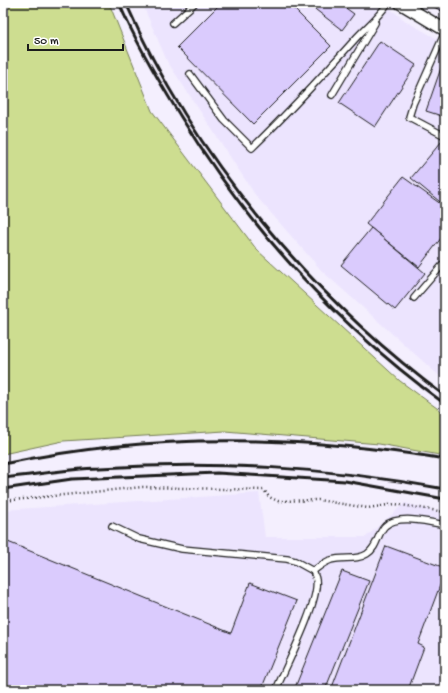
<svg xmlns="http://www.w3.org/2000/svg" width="448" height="693" font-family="'Gochi Hand',sans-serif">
<rect width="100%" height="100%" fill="#f4effe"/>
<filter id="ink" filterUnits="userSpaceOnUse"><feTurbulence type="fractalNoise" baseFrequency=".025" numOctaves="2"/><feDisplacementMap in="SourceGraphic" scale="8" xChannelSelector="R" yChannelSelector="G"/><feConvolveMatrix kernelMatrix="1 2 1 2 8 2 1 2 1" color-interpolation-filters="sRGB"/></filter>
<g filter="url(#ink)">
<g fill="#ece4fe">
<polygon points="142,3 383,3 407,22 445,43 445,381 322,271 256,196 167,61"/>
<polygon points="259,493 265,537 366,537 405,503 445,514 445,690 3,690 3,510"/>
</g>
<polygon fill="#cddd90" stroke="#747c56" points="3,3 109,3 152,111 257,250 400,381 445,414 445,456 379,444 225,431 63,441 3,454"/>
<g fill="#dacbfd" stroke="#1c1c1c">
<polygon points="221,3 288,3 331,46 253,124 177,47"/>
<polygon points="307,3 339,3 354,14 342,30"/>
<polygon points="427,3 445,3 445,13"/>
<polygon points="380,41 416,65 375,127 339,103"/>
<polygon points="441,68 445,69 445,117 426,111"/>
<polygon points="442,141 445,143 445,206 411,178"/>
<polygon points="403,177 445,207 445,233 419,267 366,224"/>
<polygon points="371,228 425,273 395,310 341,265"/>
<polygon points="445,357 445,365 441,362"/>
<polygon points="3,540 231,633 250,583 297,601 261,690 3,690"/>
<polygon points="386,546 445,568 445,572 418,644 424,647 408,690 331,690"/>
<polygon points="342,571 369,581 325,690 294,690"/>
</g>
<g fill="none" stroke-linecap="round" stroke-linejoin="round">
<defs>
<g id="lane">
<polyline points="173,23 195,3"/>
<polyline points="445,32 413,104 409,117 445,136"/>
<path d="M190,74L224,120L252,148C289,112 323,75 357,37C369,24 378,18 388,3"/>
<polyline points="332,95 375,23"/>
<polyline points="414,298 445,262"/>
<path d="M112,526L139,539L182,549L287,559L295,561L313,571C314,574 316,577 316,580C320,601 285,668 276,690"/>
<path d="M313,571C319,567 324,562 331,560C343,556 356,561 367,554C378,547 377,534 385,526C398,514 430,522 445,525"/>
</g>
<polyline id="street" points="400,3 445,30"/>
</defs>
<use href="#lane" stroke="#1c1c1c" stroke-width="8"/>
<use href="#street" stroke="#1c1c1c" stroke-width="14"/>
<polyline stroke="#1c1c1c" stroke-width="2.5" stroke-dasharray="1 3" stroke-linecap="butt" points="3,501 143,487 264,490 269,497 278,501 318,500 368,508 395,504 445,512"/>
<use href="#lane" stroke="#fff" stroke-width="5.5"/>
<use href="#street" stroke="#fff" stroke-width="11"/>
<g stroke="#1c1c1c" stroke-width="3">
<path d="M119,3C136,43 158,80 181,117C250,229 339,327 445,404"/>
<path d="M126,3C193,156 311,297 445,396"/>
<path d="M3,464C150,432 298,435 445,459"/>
<path d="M3,478C35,475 67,469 99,468C218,461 328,467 445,489"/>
<polyline points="3,489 72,479 217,473 345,481 445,499"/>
</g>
</g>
</g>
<rect width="448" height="693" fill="none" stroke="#fff" stroke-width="16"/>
<rect x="8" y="8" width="432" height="677" fill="none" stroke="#1c1c1c" stroke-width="1.5" filter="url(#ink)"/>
<path d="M28 44v6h95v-6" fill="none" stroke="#1c1c1c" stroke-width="2"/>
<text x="34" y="44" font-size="12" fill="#1c1c1c" stroke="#ffffff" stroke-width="3" paint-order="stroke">50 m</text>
</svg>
